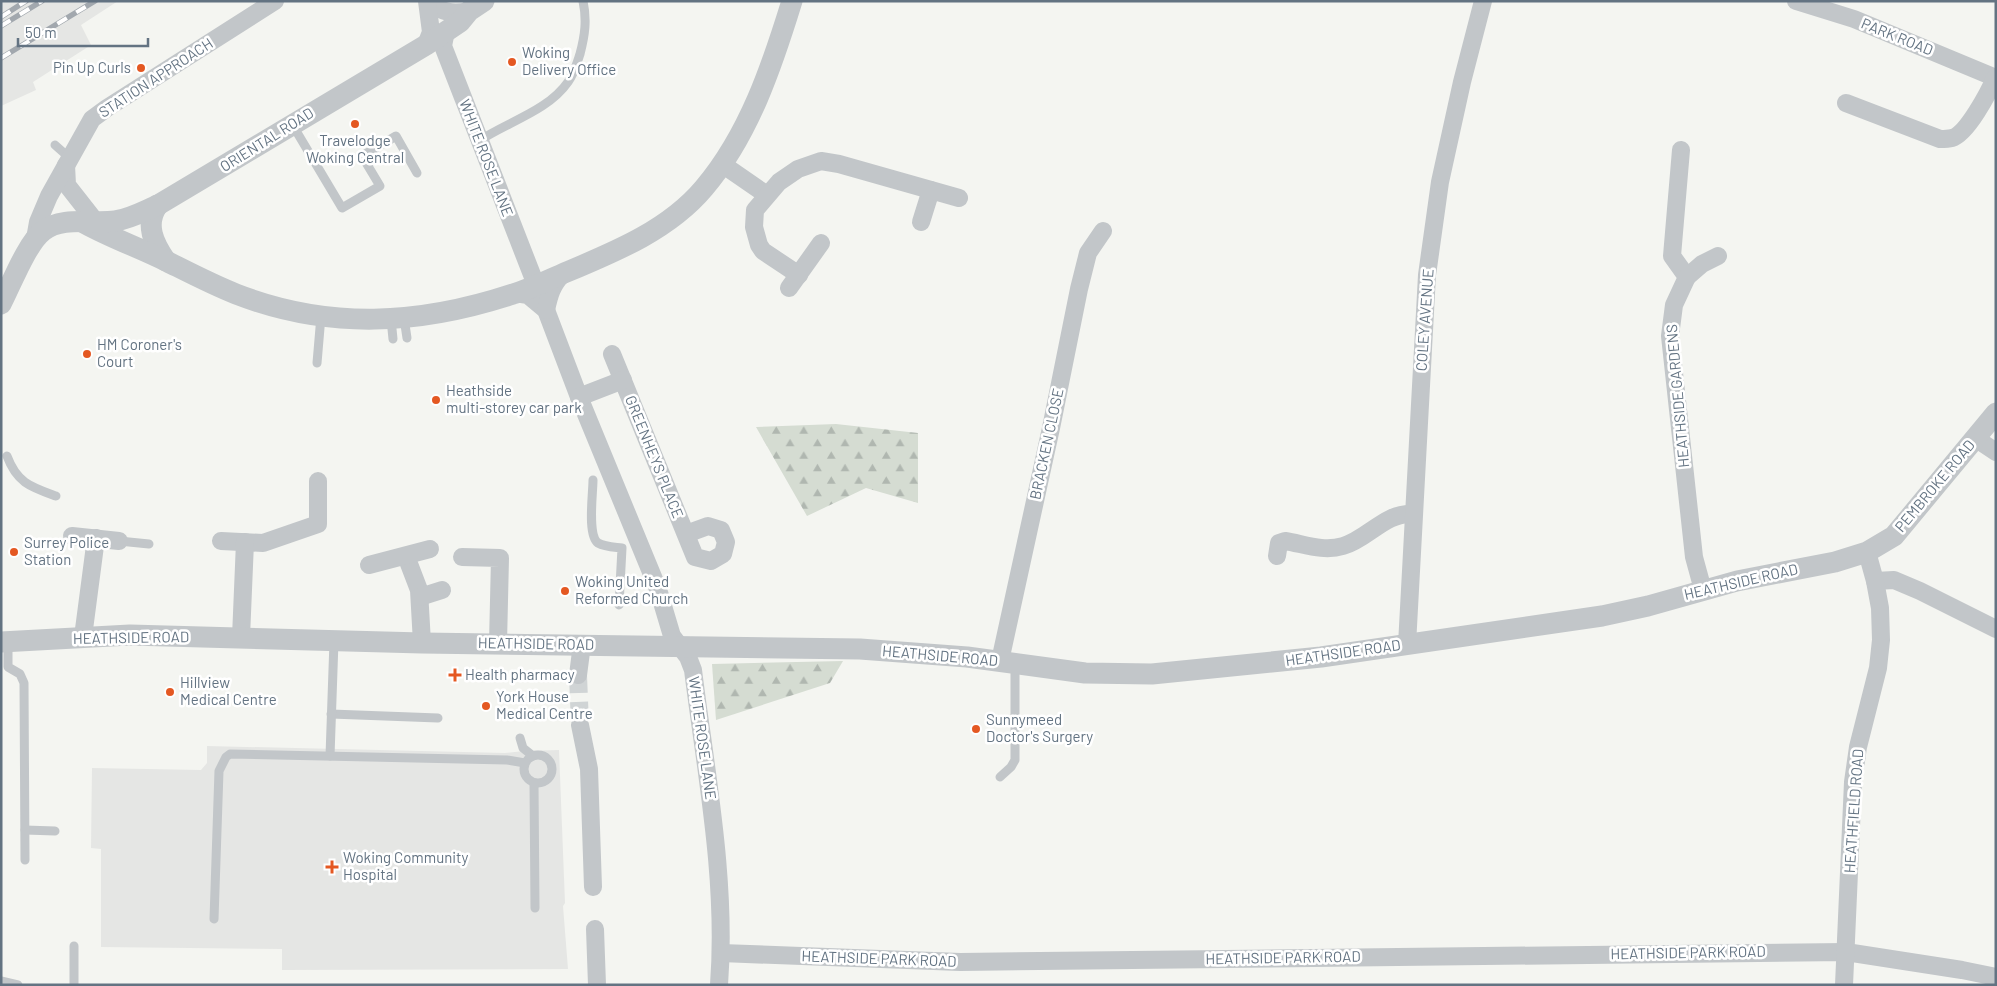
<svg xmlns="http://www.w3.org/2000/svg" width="1997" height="986" font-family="Barlow,sans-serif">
<defs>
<pattern id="forest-firs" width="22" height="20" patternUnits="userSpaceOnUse" patternTransform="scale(1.25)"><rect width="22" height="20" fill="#d5dcd2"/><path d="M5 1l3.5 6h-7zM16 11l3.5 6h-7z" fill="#b0b7b0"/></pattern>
</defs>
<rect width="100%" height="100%" fill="#f4f5f1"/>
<g fill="#e5e6e4">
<polygon points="1,1 118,1 81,25 91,45 33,82 36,90 1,106"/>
<polygon points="207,746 505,753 524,751 559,750 565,903 563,906 568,969 282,970 282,949 101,947 101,849 91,848 92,768 201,770 207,763"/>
</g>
<g fill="url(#forest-firs)">
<polygon points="836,424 918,433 918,503 866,488 807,516 756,427"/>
<polygon points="843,661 830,683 716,720 712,664"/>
</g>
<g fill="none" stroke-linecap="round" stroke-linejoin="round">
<polyline stroke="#d0d4d5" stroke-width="18" stroke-dasharray="18 9" stroke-linecap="butt" points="578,675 580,725"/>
<g stroke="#c2c6c9" stroke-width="9">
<polyline points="292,124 342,208 380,186 362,156 396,136 417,173"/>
<path d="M479,141C507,122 548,111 568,82C574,74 577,63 580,54C585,35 587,20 583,1"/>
<polyline points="55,145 64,153 72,156"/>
<polyline points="404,318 407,338"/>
<polyline points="391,319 393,339"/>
<polyline points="317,363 321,316"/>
<path d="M7,456C17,483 31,487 56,496"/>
<path d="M593,480C593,494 587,535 598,543C605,547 614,547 622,548L619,605"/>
<polyline points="119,541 149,544"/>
<polyline points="8,642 8,667 20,674 24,683 25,860"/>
<polyline points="331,714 438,718"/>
<polyline points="520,738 523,748 533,756"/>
<circle cx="538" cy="769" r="14"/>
<polyline points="330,756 334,641"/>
<polyline points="1000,777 1011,767 1015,760 1015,664"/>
<polyline points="534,783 535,908"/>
<polyline points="25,830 55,831"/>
<polyline points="214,919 219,771 226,757 230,754 507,760 525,763"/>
<polyline points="74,946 74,985"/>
<polyline points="1,981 18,985"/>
</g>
<g stroke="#c2c6c9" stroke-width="18">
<path d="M428,1C441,13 453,14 469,11"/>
<polyline points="1796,1 1854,19 1996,78"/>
<polyline points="446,31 443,46 536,285"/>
<polyline points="426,45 431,32 427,1"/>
<path d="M1846,103L1940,139C1943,139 1948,139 1952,138C1967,134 1989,92 1995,78"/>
<polyline points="1681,150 1672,256 1687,277 1674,305 1670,336 1694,557 1703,590"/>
<polyline points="722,164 767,195"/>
<polyline points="66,165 67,185 96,222"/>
<polyline points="921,222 931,190"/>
<polyline points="35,239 38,222 49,196 92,119 107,108 275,1"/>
<polyline points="799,275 763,251 759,245 754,227 755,210 779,182 798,169 821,161 839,164 959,198"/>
<polyline points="1687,277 1702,264 1718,256"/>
<polyline points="789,288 821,243"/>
<path d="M515,293L528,295L546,310L579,397L658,589L672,636L688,657L693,670C706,774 727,880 719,985"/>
<path d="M546,310C549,296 552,284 563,274"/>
<polyline points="612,354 695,557 711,561 723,554 726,542 721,530 708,526 686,534"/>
<polyline points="579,397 623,380"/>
<polyline points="1975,438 1996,452"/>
<polyline points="72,536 119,541"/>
<polyline points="221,541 263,543 318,524 318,481"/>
<polyline points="406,556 419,590 422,643"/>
<path d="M1277,556L1279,543L1285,541C1304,544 1323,552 1343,546C1368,539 1385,512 1413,514"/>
<polyline points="462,557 500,558 498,643"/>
<polyline points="369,565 430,549"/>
<polyline points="1875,581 1894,580 1920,591 1996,629"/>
<polyline points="420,597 442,590"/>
<polyline points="83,637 96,538"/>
<polyline points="241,637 245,542"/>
<polyline points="1407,645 1427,275 1440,182 1462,82 1483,1"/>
<polyline points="1000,661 1051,428 1079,289 1088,253 1103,231"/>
<polyline points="578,675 582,644"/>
<polyline points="580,725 589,769 593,887"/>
<polyline points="595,929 597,985"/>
<polyline points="721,953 960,962 1846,952 1962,970 1996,977"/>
<polyline points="1844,985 1853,782 1858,747 1878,668 1881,640 1880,608 1875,581 1867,552"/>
</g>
<g stroke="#c2c6c9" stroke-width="21">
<path d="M158,205C144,224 154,244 166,261"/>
<path d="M84,223C111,238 140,248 168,262C190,273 213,285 236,294C329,330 419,325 513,294C530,289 546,281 562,274C612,253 668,231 704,188C749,135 772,66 792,1"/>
<path d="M1,304C11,285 27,243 43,231C62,216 92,224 115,221C130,219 144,211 158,205L426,45L460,22L469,11L484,1"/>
<polyline points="1,642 130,635 422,643 860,649 967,657 1085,673 1152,674 1321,657 1602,616 1648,606 1737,581 1835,562 1867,552 1894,536 1996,413"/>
</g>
<defs>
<g id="rail">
<polyline points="1,17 26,1"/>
<polyline points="1,26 42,1"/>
<polyline points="1,58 95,1"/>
</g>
</defs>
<use href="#rail" stroke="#a2a8ae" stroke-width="5.5"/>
<use href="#rail" stroke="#fff" stroke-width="4" stroke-dasharray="11" stroke-linecap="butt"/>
</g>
<g fill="#e45822" stroke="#fff" stroke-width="2">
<circle cx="512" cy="62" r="5"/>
<circle cx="141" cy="68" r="5"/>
<circle cx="355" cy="124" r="5"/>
<circle cx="87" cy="354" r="5"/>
<circle cx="436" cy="400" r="5"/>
<circle cx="14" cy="552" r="5"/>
<circle cx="565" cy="591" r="5"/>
<path d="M452.5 667.5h5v5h5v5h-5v5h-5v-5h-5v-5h5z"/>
<circle cx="170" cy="692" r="5"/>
<circle cx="486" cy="706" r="5"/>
<circle cx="976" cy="729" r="5"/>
<path d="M329.5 859.5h5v5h5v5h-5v5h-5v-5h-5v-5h5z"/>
</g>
<g text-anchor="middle" stroke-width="5" stroke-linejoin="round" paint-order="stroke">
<g font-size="15" fill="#637382" stroke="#fff">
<text transform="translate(1897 37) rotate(22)" y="5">PARK ROAD</text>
<text transform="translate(156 78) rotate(-33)" y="5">STATION APPROACH</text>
<text transform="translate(267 140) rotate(-32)" y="5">ORIENTAL ROAD</text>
<text transform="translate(486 158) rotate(69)" y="5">WHITE ROSE LANE</text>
<text transform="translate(1425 320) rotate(-86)" y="5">COLEY AVENUE</text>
<text transform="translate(1678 396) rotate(-95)" y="5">HEATHSIDE GARDENS</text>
<text transform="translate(1047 444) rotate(-78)" y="5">BRACKEN CLOSE</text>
<text transform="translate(654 457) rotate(68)" y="5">GREENHEYS PLACE</text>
<text transform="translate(1935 486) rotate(-50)" y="5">PEMBROKE ROAD</text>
<text transform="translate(1741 582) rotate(-13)" y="5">HEATHSIDE ROAD</text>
<text transform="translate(131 638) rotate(-1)" y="5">HEATHSIDE ROAD</text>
<text transform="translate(536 644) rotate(1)" y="5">HEATHSIDE ROAD</text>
<text transform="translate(1343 653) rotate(-8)" y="5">HEATHSIDE ROAD</text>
<text transform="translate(940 656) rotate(5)" y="5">HEATHSIDE ROAD</text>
<text transform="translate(702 738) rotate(82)" y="5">WHITE ROSE LANE</text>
<text transform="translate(1854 811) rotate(-86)" y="5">HEATHFIELD ROAD</text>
<text transform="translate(1688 953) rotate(-1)" y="5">HEATHSIDE PARK ROAD</text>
<text transform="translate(1283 958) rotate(-1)" y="5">HEATHSIDE PARK ROAD</text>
<text transform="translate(879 959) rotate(2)" y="5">HEATHSIDE PARK ROAD</text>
</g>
<g font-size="15" fill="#637382" stroke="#fff" text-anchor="start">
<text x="522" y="58">Woking<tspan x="522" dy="17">Delivery Office</tspan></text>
<text x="131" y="73" text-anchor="end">Pin Up Curls</text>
<text x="355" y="146" text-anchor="middle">Travelodge<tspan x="355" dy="17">Woking Central</tspan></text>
<text x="97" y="350">HM Coroner's<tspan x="97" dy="17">Court</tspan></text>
<text x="446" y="396">Heathside<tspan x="446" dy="17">multi-storey car park</tspan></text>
<text x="24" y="548">Surrey Police<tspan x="24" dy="17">Station</tspan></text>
<text x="575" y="587">Woking United<tspan x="575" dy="17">Reformed Church</tspan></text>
<text x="465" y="680">Health pharmacy</text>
<text x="180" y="688">Hillview<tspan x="180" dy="17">Medical Centre</tspan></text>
<text x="496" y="702">York House<tspan x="496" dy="17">Medical Centre</tspan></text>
<text x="986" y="725">Sunnymeed<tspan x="986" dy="17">Doctor's Surgery</tspan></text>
<text x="343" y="863">Woking Community<tspan x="343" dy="17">Hospital</tspan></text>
</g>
</g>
<rect width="1997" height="986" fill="none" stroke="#637382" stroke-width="5"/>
<path d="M18 38v8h130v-8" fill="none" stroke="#637382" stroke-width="2.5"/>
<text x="25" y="38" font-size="15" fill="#637382" stroke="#ffffff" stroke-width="4" paint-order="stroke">50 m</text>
</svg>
